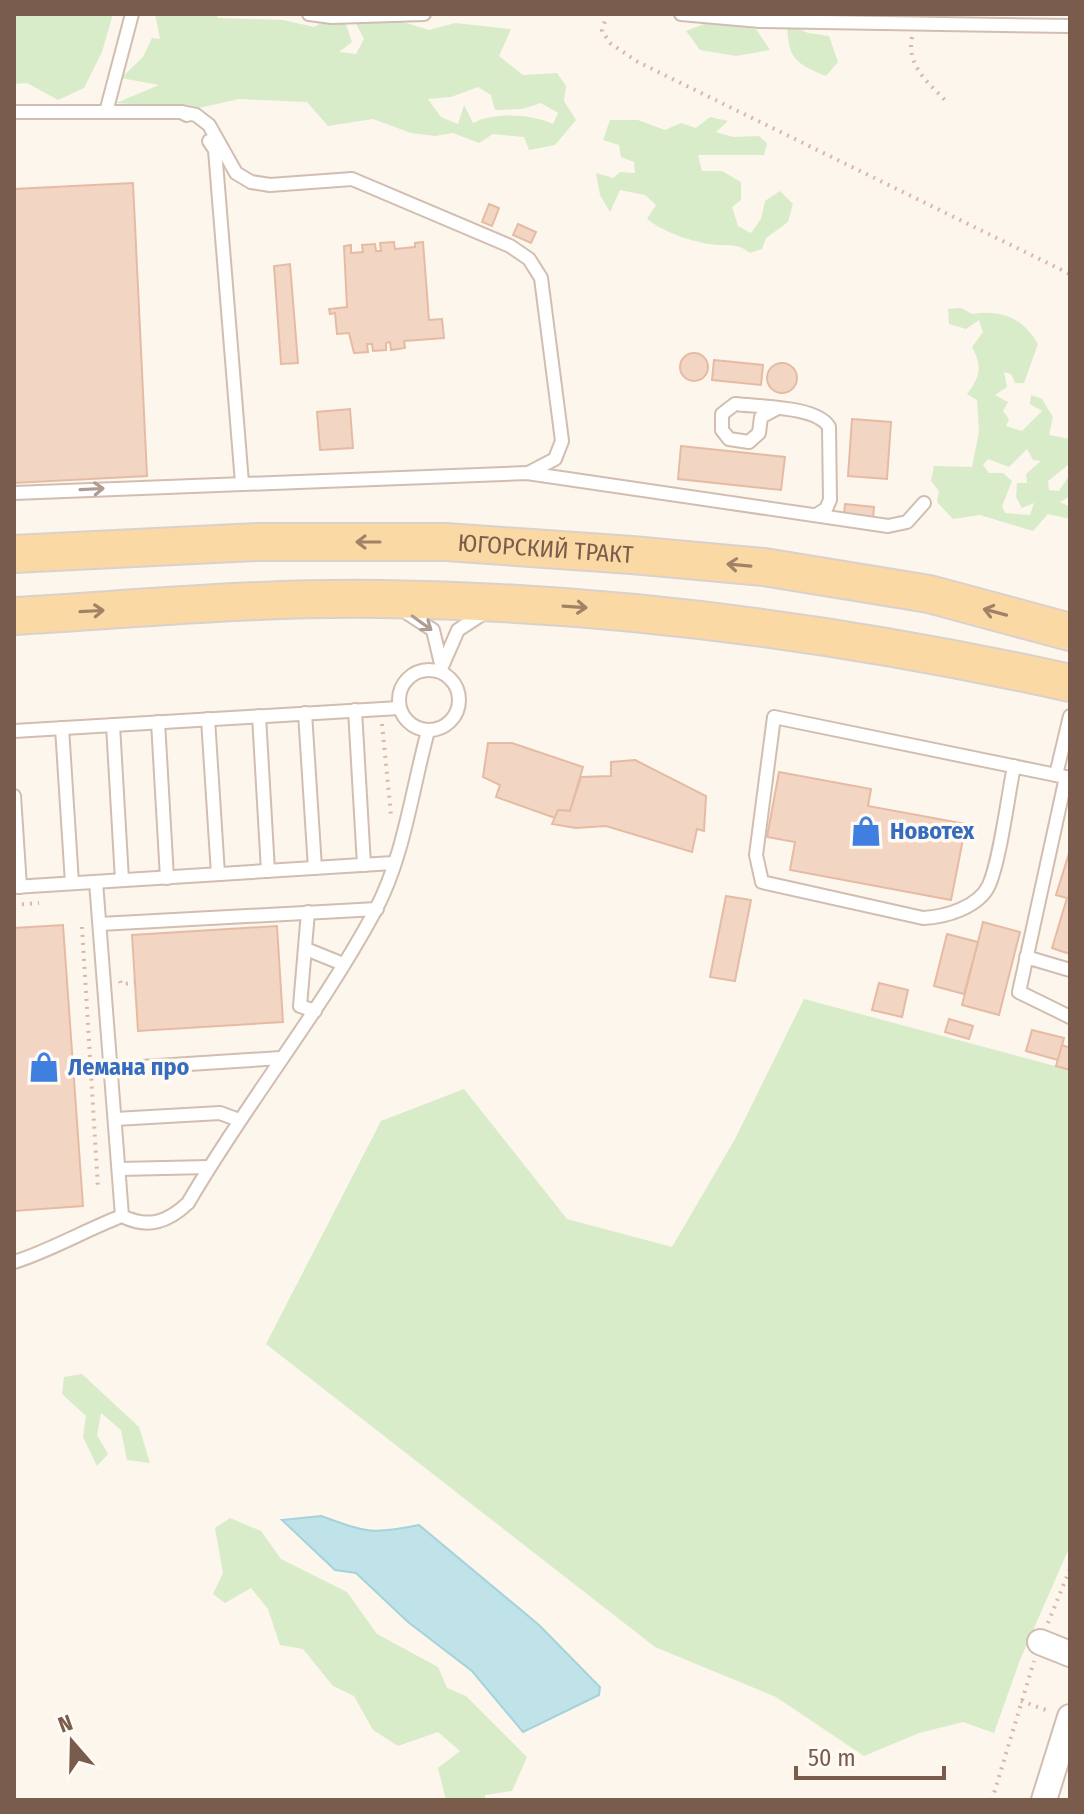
<svg xmlns="http://www.w3.org/2000/svg" width="1084" height="1814" font-family="'Fira Sans Condensed',sans-serif">
<rect width="100%" height="100%" fill="#fdf6ec"/>
<g fill="#d8ecc9" fill-rule="evenodd">
<polygon points="14,14 113,14 102,52 84,88 58,100 27,83 14,84"/>
<path d="M155,14H216L218,18L283,20L314,27L331,18L346,24L352,42L339,52L356,54L364,39L353,18L366,23L377,14L429,30L455,23L511,29L499,56L523,75L557,73L566,86L564,101L576,120L555,145L529,150L524,137L493,134L479,143L453,133L435,136L411,133L373,119L328,126L307,102L239,99L194,109L116,103L159,85L121,78L143,57L152,38L160,39ZM478,87L491,95L495,110L522,109L541,103L558,113L553,124C531,114 494,112 473,123L464,105L458,124L441,117L428,99L451,97Z"/>
<polygon points="709,22 756,29 770,50 736,56 700,50 686,31"/>
<path d="M787,23L808,33L829,36L838,62L826,76C794,63 788,58 787,23Z"/>
<path d="M710,117L728,121L716,132L733,137L759,136L767,143L764,155H698L702,171H722L741,182V200L732,207L738,226L751,233L761,219L765,201L780,191L793,204L788,222L766,238L762,249L750,253C738,244 734,246 720,245C697,244 664,233 647,219L656,205L645,195L620,190L610,212L600,195L596,173L613,178L620,172L635,173L634,162L621,157L619,145L603,140L610,120H638L665,130L681,123L696,128Z"/>
<path d="M961,308L972,314C1001,309 1023,318 1038,344L1024,383H1015L1011,374L1004,372L1007,387L995,395L1008,402L1003,411L1009,419L1006,426L1022,431L1042,411L1030,404L1031,395L1042,399L1053,417L1049,435L1070,439L1068,465L1048,481L1049,490L1059,491L1070,474V496L1060,502L1070,507V519L1048,514L1033,531L980,515L953,519L937,502L939,491L931,481L934,466L972,467L979,432L977,400L967,394C980,377 983,367 972,347L983,332L979,320L966,329L949,324L948,309ZM1027,449L1033,460L1041,461L1026,474L1027,483H1017L1016,497L1022,508L1034,503L1030,515L1005,513L1002,506L1012,481L1003,473H989L983,465L988,459L1009,467Z"/>
<polygon points="804,999 1070,1070 1070,1546 1020,1660 994,1733 963,1722 919,1733 864,1756 776,1697 655,1647 266,1344 381,1121 464,1089 567,1219 672,1247 735,1139"/>
<polygon points="82,1374 139,1427 150,1463 127,1460 121,1430 101,1413 97,1435 108,1454 97,1466 83,1437 86,1416 62,1394 64,1377"/>
<polygon points="230,1518 261,1531 281,1559 347,1592 377,1634 438,1667 447,1688 466,1696 527,1757 512,1791 485,1795 485,1800 446,1800 438,1768 460,1751 438,1732 398,1746 373,1730 354,1696 333,1686 303,1649 280,1645 268,1609 251,1588 225,1603 213,1594 223,1573 215,1528"/>
</g>
<path fill="#bfe3e8" stroke="#a5d3da" stroke-width="2" d="M321,1516C366,1532 371,1535 419,1525L539,1625L600,1687L599,1695L523,1732L472,1671L408,1622L356,1573L335,1570L282,1520Z"/>
<g fill="#f3d5c3" stroke="#e6bba3" stroke-width="2">
<polygon points="133,183 147,476 14,483 14,189"/>
<polygon points="489,204 499,208 492,226 482,222"/>
<polygon points="518,224 536,232 531,243 513,235"/>
<polygon points="394,242 395,249 415,247 415,243 423,242 429,320 442,319 444,338 404,341 405,348 391,350 390,342 386,343 386,350 373,351 372,344 367,344 368,352 354,353 349,333 337,334 335,313 330,314 329,309 347,307 344,246 351,245 351,253 363,252 362,245 375,244 376,251 381,251 380,243"/>
<polygon points="290,264 298,363 281,364 274,266"/>
<circle cx="694" cy="367" r="14"/>
<polygon points="714,360 763,365 761,385 712,380"/>
<circle cx="782" cy="378" r="15"/>
<polygon points="350,409 353,448 320,450 317,412"/>
<polygon points="852,419 891,422 887,479 848,476"/>
<polygon points="681,446 785,457 781,490 678,479"/>
<polygon points="845,504 874,507 873,519 844,516"/>
<polygon points="488,743 512,743 583,767 570,811 558,810 555,818 496,797 500,785 483,777"/>
<polygon points="635,760 706,796 704,831 697,829 692,852 606,826 576,828 552,824 558,810 570,811 581,777 611,776 611,762"/>
<polygon points="779,772 871,789 868,806 966,824 951,900 790,870 795,842 767,837"/>
<polygon points="1070,850 1070,954 1052,948 1067,898 1056,895"/>
<polygon points="726,896 751,900 735,981 710,977"/>
<polygon points="983,922 1020,932 999,1015 962,1005"/>
<polygon points="63,925 83,1206 14,1211 14,928"/>
<polygon points="277,926 283,1022 138,1031 132,935"/>
<polygon points="947,934 978,942 964,994 934,986"/>
<polygon points="879,983 908,990 902,1017 872,1010"/>
<polygon points="949,1019 973,1026 969,1039 945,1032"/>
<polygon points="1032,1030 1064,1038 1058,1060 1026,1051"/>
<polygon points="1062,1045 1070,1048 1070,1070 1056,1066"/>
</g>
<g fill="none" stroke-linecap="round" stroke-linejoin="round">
<defs>
<g id="lane">
<polyline points="309,14 332,17 424,14"/>
<polyline points="681,14 760,21 1070,26"/>
<polyline points="14,112 181,112 187,115"/>
<polyline points="106,112 132,14"/>
<polyline points="181,112 196,115 209,125 236,173 251,182 270,185 352,179 510,246 529,259 541,278 562,441 555,459 530,472"/>
<polyline points="209,141 215,150 242,483"/>
<path d="M776,409L761,417L759,433L749,442L729,439L722,430V414L735,404C759,407 817,406 829,427L830,500L826,509L816,515"/>
<polyline points="14,493 527,473 888,526 907,522 924,503"/>
<polyline points="404,611 433,630 441,664"/>
<circle cx="429" cy="700" r="30"/>
<polyline points="440,671 458,630 484,613"/>
<polyline points="355,710 364,865"/>
<polyline points="305,713 315,868"/>
<polyline points="259,716 268,871"/>
<polyline points="208,719 218,874"/>
<polyline points="158,722 167,878"/>
<polyline points="113,725 122,880"/>
<polyline points="62,728 72,883"/>
<polyline points="14,731 399,708"/>
<path d="M1014,766C1008,796 1000,860 989,885C979,907 946,917 923,918L762,882L756,855L774,717L1056,775L1070,778"/>
<polyline points="1056,775 1070,716"/>
<polyline points="1066,777 1019,992 1070,1017"/>
<polyline points="14,796 20,887"/>
<path d="M96,882L122,1216C148,1229 168,1222 188,1203C246,1103 320,1013 375,911C404,857 412,789 428,731"/>
<polyline points="14,887 393,863"/>
<polyline points="308,912 300,1006 315,1011"/>
<polyline points="100,924 377,909"/>
<polyline points="306,949 343,964"/>
<polyline points="1026,957 1070,970"/>
<polyline points="111,1069 281,1058"/>
<polyline points="115,1119 220,1113 239,1120"/>
<polyline points="119,1169 209,1167"/>
<path d="M14,1262C52,1250 85,1230 122,1216"/>
</g>
<g id="street">
<polyline points="1040,1642 1070,1654"/>
<polyline points="1044,1800 1070,1717"/>
</g>
<g id="primary">
<path id="s1" d="M14,554L258,542H446L632,555L764,567L929,594L1070,632"/>
<path d="M14,616C136,609 259,597 382,599C613,602 844,633 1070,683"/>
</g>
</defs>
<use href="#lane" stroke="#d1beb0" stroke-width="16"/>
<use href="#street" stroke="#d1beb0" stroke-width="28"/>
<use href="#primary" stroke="#dad1cd" stroke-width="40"/>
<g stroke="#d9b8a5" stroke-width="4" stroke-dasharray="2 6" stroke-linecap="butt">
<polyline points="607,14 602,31 610,43 638,62 1070,274"/>
<path d="M912,37C906,64 927,82 945,100"/>
<polyline points="382,724 391,815"/>
<polyline points="14,905 39,903"/>
<polyline points="82,927 98,1188"/>
<polyline points="120,981 121,984 135,983"/>
<polyline points="1048,1623 1070,1569"/>
<polyline points="1021,1701 1049,1711"/>
<polyline points="992,1800 1034,1661"/>
</g>
<use href="#lane" stroke="#fff" stroke-width="12"/>
<use href="#street" stroke="#fff" stroke-width="24"/>
<use href="#primary" stroke="#fbd9a5" stroke-width="36"/>
</g>
<defs><path id="oneway-shaft" d="M-6 0H5M1.5-3L5.5 0L1.5 3" fill="none" stroke-width="1.6" stroke-linecap="round" stroke-linejoin="round" transform="scale(2)"/></defs>
<g stroke="#af9d94">
<use href="#oneway-shaft" transform="translate(92 489) rotate(-3)"/>
<use href="#oneway-shaft" transform="translate(422 623) rotate(36)"/>
</g>
<g stroke="#a18267">
<use href="#oneway-shaft" transform="translate(368 542) rotate(-180)"/>
<use href="#oneway-shaft" transform="translate(739 565) rotate(-175)"/>
<use href="#oneway-shaft" transform="translate(575 607) rotate(4)"/>
<use href="#oneway-shaft" transform="translate(92 611) rotate(-3)"/>
<use href="#oneway-shaft" transform="translate(995 612) rotate(-165)"/>
</g>
<defs>
<symbol id="shop-bare" viewBox="-9 -9 18 18"><path d="M-5-2.5h2.3a2.7 3.5 0 0 1 5.4 0H5L5.5 6h-11ZM-1.5-2.5h3a1.5 2.3 0 0 0-3 0Z" fill="#3f7fe0" stroke="#fffaf3" stroke-width="2.5" paint-order="stroke"/></symbol>
</defs>
<g fill-rule="evenodd">
<use href="#shop-bare" x="844" y="809" width="44" height="44"/>
<use href="#shop-bare" x="22" y="1045" width="44" height="44"/>
</g>
<g text-anchor="middle" stroke-width="7" stroke-linejoin="round" paint-order="stroke">
<g font-size="24" fill="#7a5c4d" stroke="#fffaf3">
<text dy="8" stroke="none"><textPath href="#s1" startOffset="532">ЮГОРСКИЙ ТРАКТ</textPath></text>
</g>
<g font-size="24" font-weight="bold" fill="#366cbe" stroke="#fffaf3" text-anchor="start">
<text x="890" y="839">Новотех</text>
<text x="68" y="1075">Лемана про</text>
</g>
</g>
<rect width="1084" height="1814" fill="none" stroke="#7a5c4d" stroke-width="32"/>
<g transform="translate(72 1742) rotate(340)" stroke="#fffaf3" stroke-width="6" paint-order="stroke">
<path d="M0-6L14 30L0 20L-14 30Z" fill="#7a5c4d"/>
<text y="-12" font-size="22" font-weight="bold" text-anchor="middle" fill="#7a5c4d">N</text>
</g>
<path d="M796 1766v12h148v-12" fill="none" stroke="#7a5c4d" stroke-width="4"/>
<text x="808" y="1766" font-size="24" fill="#7a5c4d" stroke="#fffaf3" stroke-width="6" paint-order="stroke">50 m</text>
</svg>
